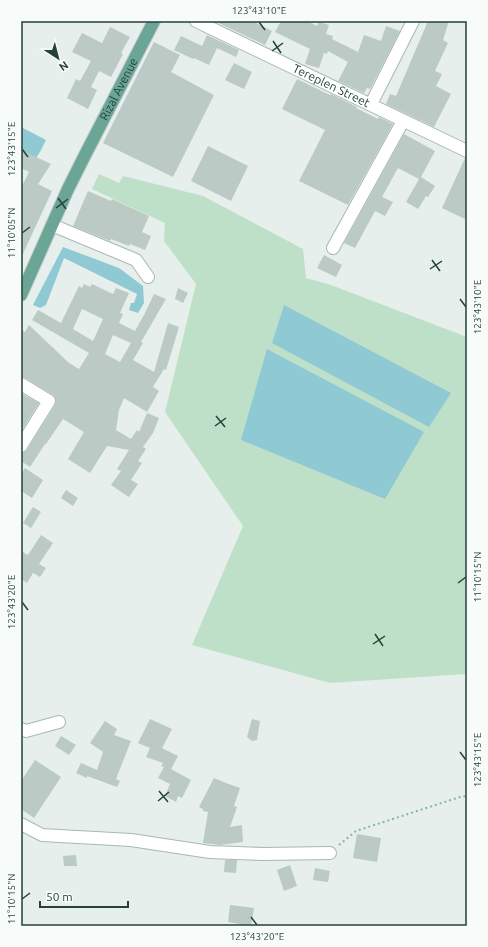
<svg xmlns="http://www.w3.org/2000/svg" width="488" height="947" font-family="Ubuntu,sans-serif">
<rect width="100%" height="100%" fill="#e6efeb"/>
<polygon fill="#bfe0c8" points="99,174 119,183 123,176 203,196 303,249 306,278 331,285 467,337 467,674 330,683 192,645 243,526 165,412 196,284 164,241 165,223 92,189"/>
<g fill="#8ec9d4">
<polygon points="21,127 46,140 40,152 36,158 21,151"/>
<polygon points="63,247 119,268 143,286 144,303 138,313 129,310 131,303 134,303 137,294 64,258 46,305 40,308 33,305"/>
<polygon points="284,305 451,393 429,427 272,343"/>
<polygon points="267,349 424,432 385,499 241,440"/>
</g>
<g fill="#bbcac4" fill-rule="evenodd">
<polygon points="214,21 252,21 272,31 265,45 246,36"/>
<polygon points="281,21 307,21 317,26 319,22 329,25 326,34 333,36 332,39 358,52 364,35 381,41 386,26 400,31 370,89 367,88 364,93 338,81 348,62 328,51 327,54 324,53 319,68 305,64 310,49 275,32"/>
<polygon points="428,21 449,21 443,40 448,43 435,71 442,74 436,86 451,94 434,127 386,104 390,94 396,96"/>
<polygon points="110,27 130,37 121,53 123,54 111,77 99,71 91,87 97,90 88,109 67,98 76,79 80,81 91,61 72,52 82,33 102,43"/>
<polygon points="207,35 239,50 236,57 217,48 209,65 194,58 193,59 174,50 181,36 202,46"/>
<polygon points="154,42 180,55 171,72 214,95 173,177 103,143"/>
<polygon points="234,63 252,72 244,89 225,80"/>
<polygon points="297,79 330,95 331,94 357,107 356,108 378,119 379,117 393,124 348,205 299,181 325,130 282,109"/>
<polygon points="404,134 435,151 421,177 435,186 428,197 426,196 418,209 406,202 419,179 398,168 382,197 393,202 385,216 375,211 355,248 344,243"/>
<polygon points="208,146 248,166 231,201 191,181"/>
<polygon points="21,150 51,164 38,184 52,191 21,258 21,188 29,172 21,168"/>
<polygon points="465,158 467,158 467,220 442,208"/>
<polygon points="88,191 111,201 112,199 149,216 142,232 151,236 145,250 130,244 129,246 111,239 110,241 73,226"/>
<polygon points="324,255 342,265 336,277 317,268"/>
<path d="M84,284L90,287L92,284L113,294L116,288L129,293L120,313L123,314L119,323L135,331L144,315L154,294L166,299L141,342L143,343L133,360L154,372L168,323L179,327L166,370L164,369L153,387L159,391L147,412L124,398L119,410L116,430L131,439L137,430L139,432L147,413L159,418L153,433L143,447L146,449L138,461L142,463L131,480L138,484L129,497L111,485L121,471L117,469L129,450L107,446L90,473L68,459L84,432L63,419L46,444H45L30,467L21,461V453L25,452L27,450L55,405L56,401L55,397L53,395L25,378L21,377V330L25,332L29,325L69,363L79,369L89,353L32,320L38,310L61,323L79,286L82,288ZM82,309L103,319L93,341L73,329ZM113,335L131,343L120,362L105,354Z"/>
<polygon points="178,288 188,293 183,303 175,299"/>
<polygon points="21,393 39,403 21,432"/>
<polygon points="25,468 43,480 32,498 21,491 21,474"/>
<polygon points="66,490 78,498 73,506 61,498"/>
<polygon points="33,507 41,512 31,528 23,523"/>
<polygon points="41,535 53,543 39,564 46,568 40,577 33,573 27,583 21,579 21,551 28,555"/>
<polygon points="150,719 172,729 162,748 178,756 171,769 191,780 182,798 178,796 176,802 165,796 170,784 158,778 164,767 161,766 163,763 146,757 150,748 138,743"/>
<polygon points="252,719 260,721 257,740 252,741 247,737"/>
<polygon points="105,721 117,729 114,735 131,741 116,779 120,781 117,787 87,776 87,778 76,773 81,763 97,770 103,752 90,743"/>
<polygon points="61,736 76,745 69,755 55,746"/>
<polygon points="35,760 61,777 34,818 21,809 21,781"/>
<polygon points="214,778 226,783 240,788 234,806 237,807 230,827 242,825 243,842 220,845 203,843 208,812 203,811 203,809 199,807"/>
<polygon points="357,834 381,838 377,862 353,858"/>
<polygon points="76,855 77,866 64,866 63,856"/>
<polygon points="225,860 237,860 236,873 224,872"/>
<polygon points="290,865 297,886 284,891 277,870"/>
<polygon points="315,868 330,871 328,882 313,880"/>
<polygon points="230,905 254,908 251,926 228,922"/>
</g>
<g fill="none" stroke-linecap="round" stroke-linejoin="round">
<defs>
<g id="minor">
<path id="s1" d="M196,21L467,151"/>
<polyline points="371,104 413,21"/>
<polyline points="52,225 136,260 148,277"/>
<polyline points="333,248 403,121"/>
<polyline points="21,384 49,401 21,446"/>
<polyline points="21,729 26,731 59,722"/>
<polyline points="21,824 42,835 131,840 210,852 264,854 330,853"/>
</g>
<g id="major">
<path id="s2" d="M21,295L68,189L84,157L154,21"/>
</g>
</defs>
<use href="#minor" stroke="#a8b8b2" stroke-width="14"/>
<use href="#major" stroke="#c2cac8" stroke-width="14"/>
<polyline stroke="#86b3a5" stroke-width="2" stroke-dasharray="2 3" stroke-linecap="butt" points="339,845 356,831 463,796 467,797"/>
<use href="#minor" stroke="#fff" stroke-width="12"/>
<use href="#major" stroke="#6aa596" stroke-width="12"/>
</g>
<path fill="none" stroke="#24423a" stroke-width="1.5" d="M259,22L265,30M273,41L281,53M272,51L283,43M22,149L28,157M58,198L66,209M56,208L68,199M22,233L30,227M432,260L440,271M430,269L442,261M460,299L466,307M216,416L225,427M215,426L226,418M458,583L466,577M22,602L28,610M375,634L383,646M373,644L385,636M460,752L466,760M159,791L168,802M158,801L169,792M22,899L30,893M251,917L257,925"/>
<g text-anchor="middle" stroke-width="3" stroke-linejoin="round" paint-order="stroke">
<g font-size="12" fill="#24423a" stroke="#f7fbf9">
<text dy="4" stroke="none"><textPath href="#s1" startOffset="150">Tereplen Street</textPath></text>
<text dy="4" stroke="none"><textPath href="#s2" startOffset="228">Rizal Avenue</textPath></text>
</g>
</g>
<rect width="488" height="947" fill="none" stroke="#f7fbf9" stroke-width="44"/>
<g transform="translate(58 58) rotate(144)" stroke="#f7fbf9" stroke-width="3" paint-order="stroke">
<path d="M0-3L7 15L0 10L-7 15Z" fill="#24423a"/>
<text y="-6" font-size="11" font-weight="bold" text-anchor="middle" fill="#24423a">N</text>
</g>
<path d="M40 901v6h88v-6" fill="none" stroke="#24423a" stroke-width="2"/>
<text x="46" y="901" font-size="12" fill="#24423a" stroke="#f7fbf9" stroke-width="3" paint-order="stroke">50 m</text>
<rect x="22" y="22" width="444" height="903" fill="none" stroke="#24423a" stroke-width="1.5"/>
<g font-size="10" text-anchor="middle" fill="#24423a">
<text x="259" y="14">123°43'10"E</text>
<text transform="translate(11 149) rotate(-90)" y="4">123°43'15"E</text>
<text transform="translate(11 233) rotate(-90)" y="4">11°10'05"N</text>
<text transform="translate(477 307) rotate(-90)" y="4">123°43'10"E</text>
<text transform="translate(477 577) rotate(-90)" y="4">11°10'15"N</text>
<text transform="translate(11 602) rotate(-90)" y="4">123°43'20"E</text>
<text transform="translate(477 760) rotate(-90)" y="4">123°43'15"E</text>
<text transform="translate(11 899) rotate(-90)" y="4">11°10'15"N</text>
<text x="257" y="940">123°43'20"E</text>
</g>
</svg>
